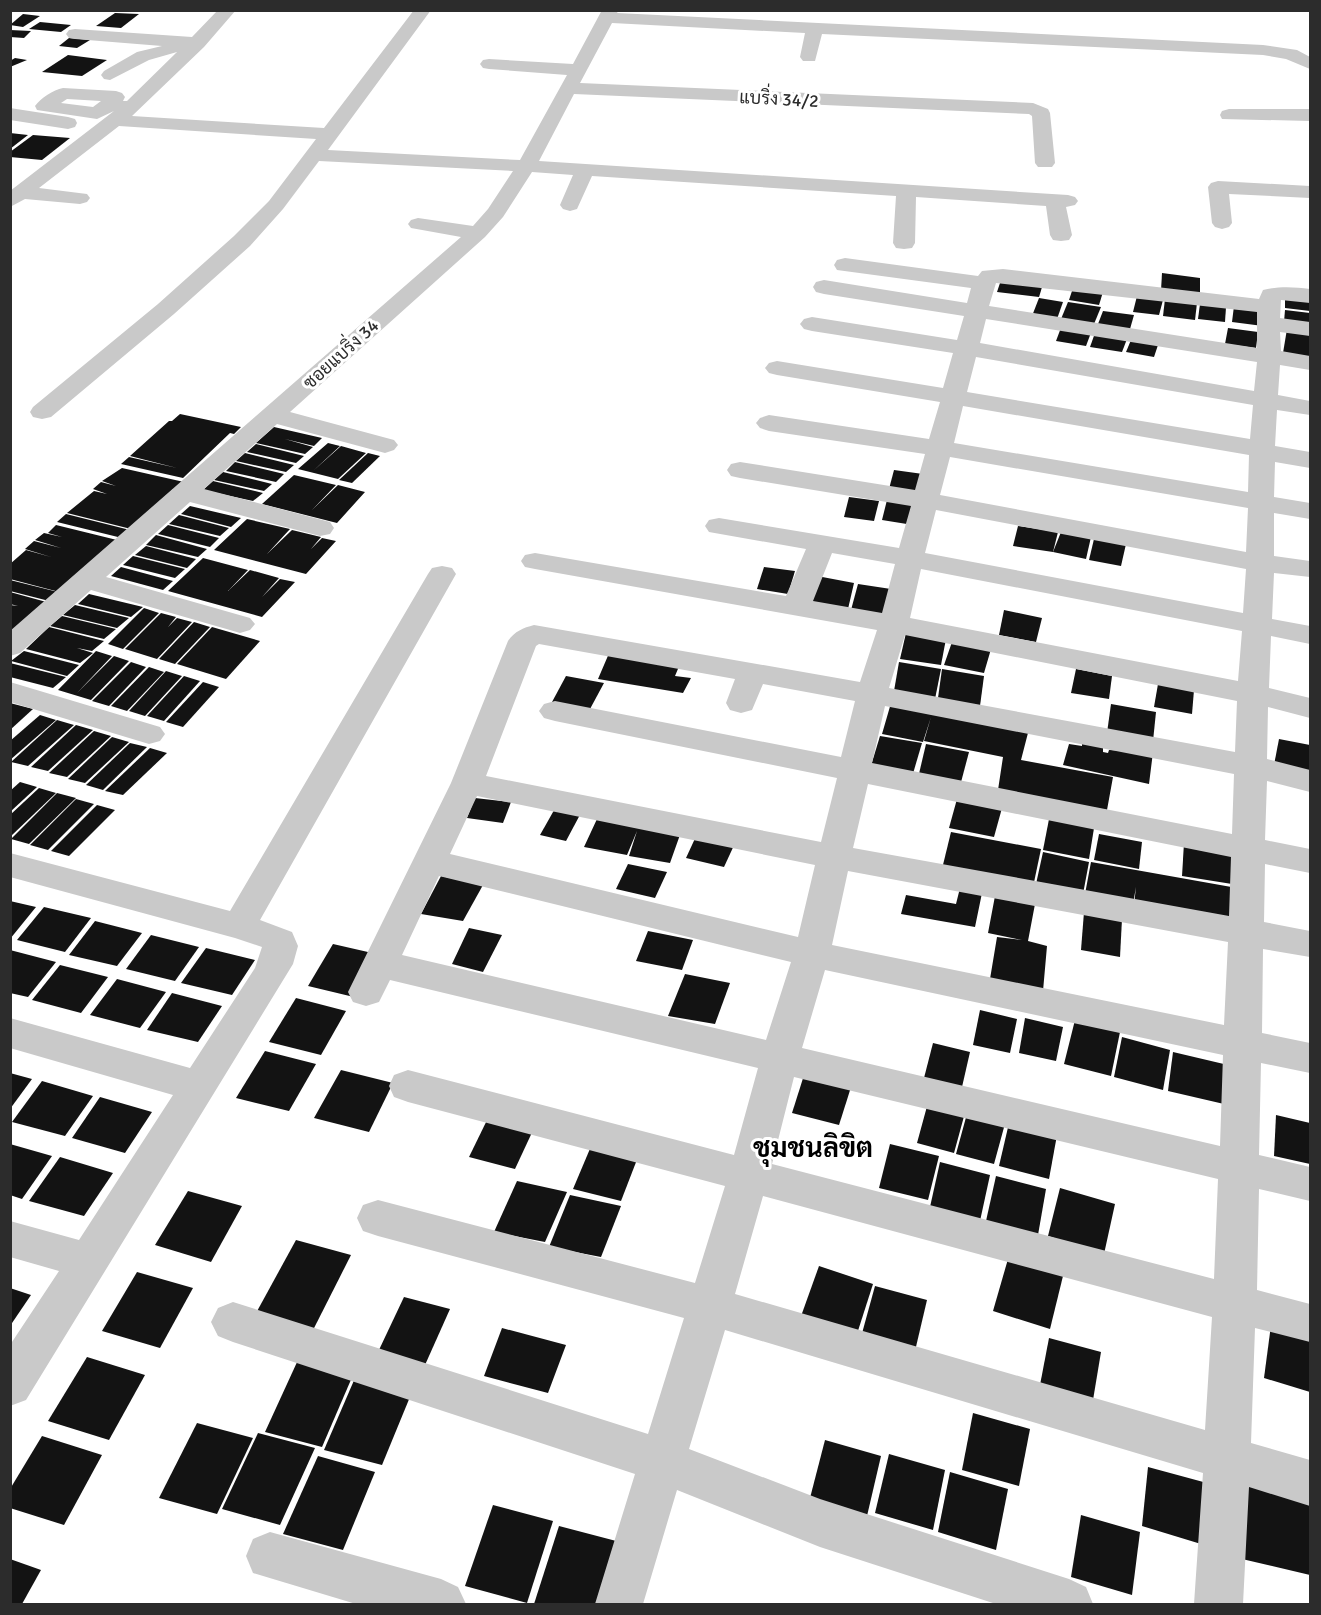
<svg xmlns="http://www.w3.org/2000/svg" width="1321" height="1615" font-family="Signika,Sarabun,sans-serif">
<rect width="100%" height="100%" fill="#fff"/>
<g fill="#131313">
<polygon points="115,13 139,14 121,28 96,26"/>
<polygon points="23,14 40,16 23,27 10,25"/>
<polygon points="40,22 71,25 61,32 29,29"/>
<polygon points="10,30 31,31 24,38 10,37"/>
<polygon points="69,38 90,40 77,48 59,46"/>
<polygon points="68,55 107,60 82,76 42,72"/>
<polygon points="15,58 27,60 10,67 10,61"/>
<polygon points="10,133 28,135 10,149"/>
<polygon points="33,135 70,138 42,160 10,157 10,152"/>
<polygon points="1162,273 1200,278 1200,296 1161,291"/>
<polygon points="1001,280 1043,284 1039,297 997,292"/>
<polygon points="1073,288 1103,292 1099,305 1069,300"/>
<polygon points="1137,296 1163,300 1159,315 1133,312"/>
<polygon points="1285,296 1310,299 1310,311 1285,308"/>
<polygon points="1039,298 1063,302 1057,319 1032,316"/>
<polygon points="1165,299 1197,303 1195,320 1163,316"/>
<polygon points="1068,302 1101,307 1094,324 1061,319"/>
<polygon points="1200,304 1226,307 1225,322 1198,319"/>
<polygon points="1234,306 1264,310 1263,326 1232,322"/>
<polygon points="1285,310 1310,313 1310,325 1284,322"/>
<polygon points="1103,311 1134,315 1130,329 1098,324"/>
<polygon points="1062,325 1092,330 1086,346 1056,341"/>
<polygon points="1228,328 1258,332 1256,348 1225,344"/>
<polygon points="1287,329 1310,333 1310,357 1283,353"/>
<polygon points="1095,333 1127,339 1122,352 1090,347"/>
<polygon points="1131,340 1158,345 1154,357 1126,352"/>
<polygon points="180,414 241,427 234,434 230,433 183,478 121,464 129,457 177,468 130,456 169,421 172,421"/>
<polygon points="274,427 322,438 314,446 285,439 313,447 305,454 256,443"/>
<polygon points="328,443 340,446 313,471 341,446 366,453 338,479 298,469"/>
<polygon points="256,444 304,456 296,463 247,452"/>
<polygon points="245,453 294,465 286,472 236,461"/>
<polygon points="368,453 380,456 352,483 339,480"/>
<polygon points="235,462 284,474 276,482 226,471"/>
<polygon points="122,468 184,482 177,490 173,489 131,529 67,513 94,491 107,494 93,489 101,482 116,486 102,481"/>
<polygon points="894,470 923,474 919,494 889,489"/>
<polygon points="223,472 272,484 264,491 214,480"/>
<polygon points="294,475 336,485 312,510 338,485 365,492 337,523 262,504"/>
<polygon points="213,481 263,493 253,501 203,490"/>
<polygon points="849,497 879,501 874,521 844,517"/>
<polygon points="887,500 917,504 913,525 882,520"/>
<polygon points="190,506 241,518 231,527 181,514"/>
<polygon points="66,514 130,530 122,538 57,522"/>
<polygon points="179,515 229,528 220,536 169,524"/>
<polygon points="247,519 290,529 267,554 292,530 321,537 311,549 322,538 336,541 306,574 214,550"/>
<polygon points="56,525 121,541 63,593 10,579 10,564 26,550 51,557 25,549 34,541 61,548 35,540 44,533 62,537 48,533"/>
<polygon points="168,525 219,538 210,547 158,534"/>
<polygon points="1018,526 1058,532 1053,552 1013,546"/>
<polygon points="1061,532 1091,537 1086,559 1053,552"/>
<polygon points="156,535 207,549 198,557 146,545"/>
<polygon points="1094,539 1126,544 1121,566 1089,560"/>
<polygon points="146,546 196,559 187,568 135,555"/>
<polygon points="133,556 185,569 175,578 123,565"/>
<polygon points="203,558 248,570 228,591 250,570 279,578 262,597 280,579 295,582 262,617 168,591"/>
<polygon points="121,567 173,581 163,590 111,576"/>
<polygon points="764,567 795,571 788,594 757,589"/>
<polygon points="817,576 854,583 848,609 809,603"/>
<polygon points="10,580 62,593 53,602 10,591"/>
<polygon points="858,584 891,589 887,616 851,610"/>
<polygon points="10,592 50,603 10,638 10,605 18,606 10,604"/>
<polygon points="89,594 143,607 131,617 78,604"/>
<polygon points="75,605 129,618 117,628 63,615"/>
<polygon points="144,608 159,613 123,649 108,644"/>
<polygon points="1004,610 1042,618 1036,642 999,635"/>
<polygon points="161,613 176,617 168,627 177,618 192,622 157,659 125,649"/>
<polygon points="62,616 116,629 104,639 50,626"/>
<polygon points="194,622 210,627 175,664 159,659"/>
<polygon points="49,627 104,641 92,651 77,648 93,653 80,663 26,649"/>
<polygon points="212,627 260,641 226,679 177,664"/>
<polygon points="906,633 946,639 941,665 900,659"/>
<polygon points="952,642 991,649 984,673 944,665"/>
<polygon points="24,651 79,665 67,676 11,661"/>
<polygon points="96,651 112,656 77,693 114,656 129,661 91,700 58,690"/>
<polygon points="610,651 680,664 675,676 691,678 683,693 598,679"/>
<polygon points="131,662 146,667 109,706 92,701"/>
<polygon points="899,662 941,669 935,699 894,691"/>
<polygon points="10,663 66,677 53,688 10,677"/>
<polygon points="149,667 164,672 127,711 111,706"/>
<polygon points="942,669 984,676 980,706 938,698"/>
<polygon points="1076,669 1112,676 1109,699 1071,693"/>
<polygon points="166,671 182,676 145,716 129,711"/>
<polygon points="184,676 200,681 164,721 147,716"/>
<polygon points="566,676 604,683 590,709 552,702"/>
<polygon points="203,682 219,687 183,727 166,722"/>
<polygon points="1158,684 1194,690 1192,714 1154,707"/>
<polygon points="10,703 33,709 10,730"/>
<polygon points="891,703 1029,729 1021,760 1113,777 1107,810 998,790 1003,757 924,741 931,717 923,742 882,734"/>
<polygon points="1111,704 1156,712 1153,741 1107,733"/>
<polygon points="40,715 56,720 10,760 10,741"/>
<polygon points="57,720 74,725 28,766 11,762"/>
<polygon points="76,725 93,730 48,771 31,767"/>
<polygon points="94,731 111,736 67,777 49,773"/>
<polygon points="880,736 922,743 912,777 870,769"/>
<polygon points="112,737 129,742 85,783 68,779"/>
<polygon points="1279,739 1310,745 1309,772 1274,765"/>
<polygon points="1082,740 1103,744 1103,752 1108,753 1109,750 1153,752 1149,784 1063,765 1069,744 1082,746"/>
<polygon points="130,743 147,747 103,790 86,785"/>
<polygon points="926,744 969,752 960,786 918,778"/>
<polygon points="150,748 167,753 123,795 105,791"/>
<polygon points="20,782 37,787 10,812 10,791"/>
<polygon points="39,788 56,793 10,837 10,815"/>
<polygon points="57,793 76,798 29,844 11,839"/>
<polygon points="475,798 511,802 503,823 467,818"/>
<polygon points="76,799 94,804 48,850 30,845"/>
<polygon points="957,799 1002,808 994,837 949,828"/>
<polygon points="97,805 115,810 69,856 51,851"/>
<polygon points="557,805 582,811 566,841 540,835"/>
<polygon points="1050,814 1095,822 1089,859 1043,850"/>
<polygon points="597,819 681,832 670,863 629,856 637,831 627,855 584,847"/>
<polygon points="698,832 736,841 724,867 686,858"/>
<polygon points="951,832 1041,849 1033,887 942,869"/>
<polygon points="1099,834 1142,842 1139,869 1094,860"/>
<polygon points="1184,843 1233,852 1232,884 1182,876"/>
<polygon points="1043,852 1089,862 1083,894 1036,884"/>
<polygon points="1091,862 1237,888 1236,922 1134,905 1136,887 1133,904 1085,894"/>
<polygon points="628,864 667,872 655,898 616,889"/>
<polygon points="441,876 483,885 463,921 421,914"/>
<polygon points="960,888 982,893 975,927 901,914 906,895 956,904"/>
<polygon points="995,896 1035,904 1028,941 1047,946 1043,991 990,979 997,937 1022,940 988,933"/>
<polygon points="10,901 36,907 10,939"/>
<polygon points="44,907 91,918 65,952 17,940"/>
<polygon points="1084,912 1122,919 1120,957 1081,950"/>
<polygon points="95,921 142,933 117,966 69,955"/>
<polygon points="469,928 502,935 483,972 452,964"/>
<polygon points="648,931 693,940 682,970 636,961"/>
<polygon points="151,935 199,947 175,981 126,969"/>
<polygon points="333,944 381,955 358,998 308,986"/>
<polygon points="206,948 255,960 232,995 181,983"/>
<polygon points="10,950 56,962 28,997 10,993"/>
<polygon points="60,965 108,977 81,1013 32,1000"/>
<polygon points="685,974 730,983 715,1024 668,1016"/>
<polygon points="117,979 166,992 140,1028 90,1015"/>
<polygon points="172,993 222,1006 198,1042 147,1030"/>
<polygon points="296,998 346,1011 321,1055 269,1042"/>
<polygon points="980,1010 1017,1019 1010,1053 973,1045"/>
<polygon points="1025,1018 1063,1027 1056,1061 1019,1053"/>
<polygon points="1075,1020 1120,1032 1111,1076 1064,1064"/>
<polygon points="1122,1037 1170,1050 1163,1090 1114,1077"/>
<polygon points="933,1043 970,1052 962,1087 924,1078"/>
<polygon points="265,1051 316,1064 289,1111 236,1098"/>
<polygon points="1173,1052 1228,1065 1224,1104 1168,1091"/>
<polygon points="341,1070 393,1083 369,1132 314,1118"/>
<polygon points="805,1072 852,1084 839,1125 792,1113"/>
<polygon points="10,1073 32,1079 10,1109"/>
<polygon points="42,1081 93,1096 65,1136 12,1122"/>
<polygon points="100,1097 152,1112 125,1153 72,1138"/>
<polygon points="929,1099 966,1109 954,1153 917,1143"/>
<polygon points="968,1110 1006,1120 994,1164 956,1154"/>
<polygon points="490,1114 535,1126 515,1169 469,1157"/>
<polygon points="1276,1115 1310,1123 1310,1164 1274,1156"/>
<polygon points="1009,1123 1057,1135 1049,1179 999,1166"/>
<polygon points="10,1144 52,1156 22,1199 10,1195"/>
<polygon points="592,1144 638,1157 621,1201 573,1189"/>
<polygon points="890,1144 939,1156 928,1200 879,1188"/>
<polygon points="60,1157 113,1173 84,1216 29,1201"/>
<polygon points="940,1162 990,1175 980,1221 930,1207"/>
<polygon points="996,1176 1046,1189 1038,1235 986,1221"/>
<polygon points="517,1181 567,1192 545,1242 494,1232"/>
<polygon points="1060,1188 1115,1204 1104,1254 1048,1236"/>
<polygon points="188,1191 242,1206 211,1262 155,1245"/>
<polygon points="570,1195 621,1206 601,1257 549,1247"/>
<polygon points="296,1240 351,1255 308,1340 250,1324"/>
<polygon points="1008,1259 1063,1276 1050,1329 993,1311"/>
<polygon points="819,1266 873,1284 856,1337 800,1319"/>
<polygon points="137,1272 193,1288 160,1348 102,1331"/>
<polygon points="875,1286 927,1300 915,1351 861,1337"/>
<polygon points="10,1288 31,1295 10,1326"/>
<polygon points="404,1297 450,1309 425,1365 378,1352"/>
<polygon points="1271,1325 1310,1338 1310,1392 1264,1378"/>
<polygon points="502,1328 566,1345 548,1393 484,1376"/>
<polygon points="1049,1338 1101,1352 1093,1400 1040,1385"/>
<polygon points="87,1357 145,1375 109,1440 48,1421"/>
<polygon points="298,1360 353,1375 322,1447 265,1432"/>
<polygon points="355,1378 412,1392 382,1465 324,1450"/>
<polygon points="973,1413 1030,1429 1019,1486 962,1470"/>
<polygon points="197,1423 253,1438 217,1514 159,1498"/>
<polygon points="258,1433 315,1448 280,1525 222,1509"/>
<polygon points="42,1436 102,1455 64,1525 10,1508 10,1489"/>
<polygon points="825,1440 881,1456 867,1516 810,1498"/>
<polygon points="889,1454 945,1470 933,1530 875,1513"/>
<polygon points="318,1456 375,1472 343,1550 283,1534"/>
<polygon points="1148,1467 1207,1483 1201,1544 1142,1526"/>
<polygon points="950,1472 1008,1489 996,1550 938,1532"/>
<polygon points="1242,1482 1310,1498 1310,1575 1242,1559"/>
<polygon points="493,1505 553,1521 527,1603 465,1586"/>
<polygon points="1081,1515 1140,1532 1132,1595 1071,1577"/>
<polygon points="559,1526 620,1542 602,1604 534,1604"/>
<polygon points="10,1559 41,1570 22,1604 10,1604"/>
</g>
<g fill="none" stroke-linecap="round" stroke-linejoin="round">
<g fill="#c9c9c9" fill-rule="evenodd">
<path d="M218,10H236L204,47L132,116L324,128L414,10H431L328,150L520,160L567,75L489,69L483,68L480,64L483,60L489,59L573,64L602,10H619L617,13L1263,45L1297,50L1310,57V69L1286,59L1263,55L822,34L815,61H803L800,57L805,33L612,23L580,83L1033,103L1048,109L1050,113L1055,163L1052,167H1038L1035,163L1032,116L1029,114L574,94L539,161L1068,195L1075,197L1078,201L1075,205L1066,207L1072,235L1069,240L1061,241L1053,240L1050,235L1046,206L916,197L915,243L912,248L904,249L896,248L893,243L896,196L592,176L577,209L570,211L563,209L560,205L573,175L532,172L503,217L485,237L290,412L394,440L398,445L394,450L385,453L277,424L204,489L330,522L334,528L330,534L320,536L190,502L106,577L250,618L255,624L250,630L240,633L230,630L91,590L20,653L10,656V631L461,237L411,228L408,224L411,220L418,218L473,226L488,209L513,171L319,161L283,209L250,246L174,314L51,417L42,419L33,417L30,412L33,407L158,304L234,236L269,201L316,139L119,126L39,188L87,194L90,198L87,202L80,204L25,199L10,207V191L114,111L97,119L37,110L35,106C41,98 53,90 63,88L116,91L122,93L125,97L123,101H127L177,52L149,60L110,80L104,79L101,75L104,71L137,52L162,46L75,39L69,38L66,34L69,30L75,29L192,37ZM67,99L101,101L93,107L61,103Z"/>
<polygon points="10,108 68,117 75,119 77,123 75,127 68,129 10,120"/>
<polygon points="1229,109 1310,109 1310,121 1222,119 1220,115 1222,111"/>
<polygon points="1218,181 1310,186 1310,198 1229,194 1232,223 1229,227 1222,229 1215,227 1212,223 1208,187 1211,183"/>
<path d="M845,258L978,276L982,271L1003,269L1259,299L1263,290C1280,286 1294,287 1310,289V303L1281,300L1280,318L1310,322V336L1280,332L1281,351L1310,356V370L1280,365L1278,395L1310,401V415L1277,410L1275,446L1310,452V468L1275,462L1274,497L1310,503V519L1274,513V556L1310,561V577L1274,573L1272,619L1310,626V644L1271,636L1269,688L1310,698V718L1268,707L1267,759L1310,770V792L1267,781L1265,840L1310,849V873L1265,864L1264,922L1310,931V957L1263,949L1262,1033L1310,1043V1073L1261,1063L1259,1155L1310,1167V1201L1259,1189L1257,1290L1310,1304V1342L1255,1328L1251,1443L1310,1460V1506L1249,1487L1243,1604H1194L1203,1473L725,1330L689,1449L820,1499L1069,1579L1086,1587L1093,1604H996L820,1547L677,1490L643,1604H595L635,1474L233,1342L218,1336L211,1322L218,1308L233,1302L648,1434L684,1318L378,1236L363,1231L357,1218L363,1205L378,1200L695,1283L725,1186L408,1102L394,1097L389,1086L394,1075L408,1070L734,1155L758,1068L390,980L379,1002L366,1006L353,1002L348,992L451,783L508,641C515,631 523,628 534,625L860,682L877,630L535,569L525,567L521,561L525,555L535,553L786,596L806,549L709,532L705,526L709,520L719,518L899,548L911,506L740,478L731,476L727,470L731,464L740,462L915,490L925,454L769,431L760,428L756,423L760,418L769,415L929,439L940,402L777,375L769,373L765,368L769,363L777,361L943,388L953,353L812,331L804,329L800,324L804,319L812,317L957,340L964,316L824,294L816,292L813,287L816,282L824,280L967,303L971,288L837,270L834,265L837,260ZM996,283L1257,312V348L989,306ZM986,319L1257,362L1254,391L980,343ZM976,357L1253,405L1250,439L967,392ZM963,406L1249,455L1248,492L954,443ZM950,457L1248,508L1246,552L940,495ZM936,510L1246,569L1243,613L925,553ZM832,553L895,564L882,613L813,601ZM921,569L1242,631L1238,681L910,618ZM905,635L1237,701L1235,752L889,688ZM539,644L735,679L726,703L730,710L741,713L752,710L763,684L855,701L841,757L555,701L544,704L539,711L544,718L555,721L837,778L821,842L486,776L536,646ZM885,706L1234,774L1232,834L872,763ZM868,784L1231,857L1229,916L853,848ZM477,796L815,865L798,937L450,854ZM848,871L1228,942L1224,1025L832,945ZM439,876L791,962L766,1040L402,955ZM825,970L1223,1055L1220,1146L802,1048ZM794,1077L1218,1179L1214,1279L772,1164ZM763,1196L1212,1317L1205,1430L735,1294Z"/>
<polygon points="442,566 452,568 456,574 260,920 292,932 298,946 293,964 26,1400 10,1406 10,1345 59,1271 10,1257 10,1221 79,1240 173,1095 10,1048 10,1018 190,1068 255,968 262,947 235,938 10,877 10,853 230,911 428,574 432,568"/>
<polygon points="10,682 160,727 165,734 160,741 149,744 10,702"/>
<polygon points="270,1532 441,1579 458,1587 466,1604 356,1604 253,1573 246,1556 253,1539"/>
</g>
</g>
<g text-anchor="middle" stroke-width="6" stroke-linejoin="round" paint-order="stroke">
<g font-size="18" fill="#2c2c2c" stroke="#fff">
<text transform="translate(779 99) rotate(3)" y="6">แบริ่ง 34/2</text>
<text transform="translate(341 354) rotate(-42)" y="6">ซอยแบริ่ง 34</text>
</g>
<g font-size="27" font-weight="bold" fill="#000" stroke="#fff">
<text x="813" y="1157">ชุมชนลิขิต</text>
</g>
</g>
<rect width="1321" height="1615" fill="none" stroke="#2c2c2c" stroke-width="24"/>
</svg>
